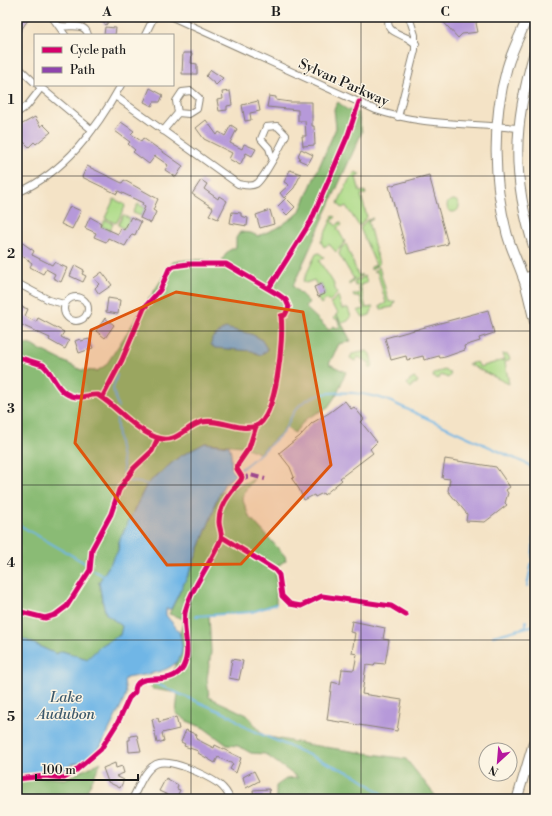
<svg xmlns="http://www.w3.org/2000/svg" width="552" height="816" font-family="'Libre Bodoni',serif">
<rect width="100%" height="100%" fill="#fcf5e5"/>
<filter id="ink" filterUnits="userSpaceOnUse"><feTurbulence type="fractalNoise" baseFrequency=".025" numOctaves="2"/><feDisplacementMap in="SourceGraphic" scale="8" xChannelSelector="R" yChannelSelector="G"/><feConvolveMatrix kernelMatrix="1 2 1 2 8 2 1 2 1" color-interpolation-filters="sRGB"/></filter>
<filter id="wash" filterUnits="userSpaceOnUse"><feTurbulence type="fractalNoise" baseFrequency=".012" numOctaves="4" result="noise"/><feDisplacementMap in="SourceGraphic" scale="16" xChannelSelector="R" yChannelSelector="G"/><feGaussianBlur stdDeviation="0.9" result="paint"/><feColorMatrix in="noise" values="0 0 0 0 0 0 0 0 0 0 0 0 0 0 0 0 0 1.4 0 .05"/><feComposite in="paint" operator="in"/></filter>
<g filter="url(#wash)">
<rect width="100%" height="100%" fill="#f4e3c6"/>
<g fill="#addb88" stroke="#647c52">
<polygon points="356,172 361,175 356,177 360,192 365,191 366,194 361,195 367,217 359,226 346,206 342,208 338,203 350,178"/>
<polygon points="114,199 124,204 125,207 117,222 115,223 105,218"/>
<circle cx="453" cy="206" r="6"/>
<polygon points="138,204 145,208 141,216 133,213"/>
<polygon points="123,215 130,219 125,229 118,225"/>
<polygon points="333,216 336,217 332,221 336,226 340,222 342,225 337,228 345,242 336,252 329,244 324,247 321,242"/>
<polygon points="373,218 368,221 379,264 371,270 371,267 376,265 360,228 367,220"/>
<polygon points="105,220 113,224 110,230 101,226"/>
<polygon points="346,244 358,275 362,275 349,285 349,282 354,279 339,254 341,248"/>
<polygon points="319,253 324,257 319,261 333,282 337,294 329,302 326,299 321,304 317,298 325,294 321,284 317,286 314,280 306,283 303,281 316,254"/>
<polygon points="379,267 389,302 395,301 393,307 381,309 380,306 386,303 377,271 373,272"/>
<polygon points="365,276 367,283 360,285 366,308 373,307 370,315 363,317 357,311 364,309 360,296 354,297 353,295 360,293 358,285 355,286 354,283"/>
<polygon points="338,296 342,309 348,308 351,317 348,321 342,323 334,318 338,312 330,304"/>
<polygon points="367,351 370,354 373,366 372,368 368,368 370,363 358,357 355,361 350,358 352,354"/>
<polygon points="502,354 508,355 510,359 505,362 509,384 468,364 477,362 480,367 504,360"/>
<polygon points="445,370 451,374 448,378 441,375 439,379 433,377 434,373"/>
<polygon points="414,378 418,381 416,384 414,383 411,388 407,384 409,381"/>
</g>
<g fill="#8abb74" stroke="#536c48">
<path d="M338,102L346,109L358,113L362,132L293,286L309,302L305,307L329,330L333,326L340,329L337,315L351,341L339,344L329,364L346,372L337,394L328,407L306,419L294,433L285,427L282,432L259,453L243,446L205,443L179,457L147,484L119,541L118,551L99,582L102,600L106,614L123,626L120,635L102,645L88,659L62,651L56,654L17,636V342L31,345L81,370L97,371L106,365L173,262C184,260 198,258 209,261C216,263 217,266 224,265L225,263L222,260L228,251L236,247V238L240,232L251,233L258,236L279,227L299,213L336,128L334,109Z"/>
<polygon points="254,479 246,489 242,498 249,516 285,556 286,560 276,567 276,604 252,612 209,615 211,652 207,679 209,697 247,715 264,736 311,745 406,759 438,799 347,799 328,794 303,799 276,799 276,786 286,779 298,778 265,754 251,753 238,746 227,745 204,728 187,721 176,713 178,693 152,689 146,679 157,680 173,676 176,663 182,654 180,634 184,619 169,614 191,569 219,494"/>
<polygon points="101,762 85,795 81,799 17,799 17,781 44,777 65,779"/>
</g>
<g fill="#6fb6e6" stroke="#466981">
<polygon points="225,328 251,334 261,339 268,350 260,355 252,351 215,348 211,345 212,338"/>
<path d="M205,443L229,446C233,455 230,462 232,471L236,473V476L225,483L215,503L214,510L191,569L171,609H166V615C170,621 178,628 180,635C192,672 152,673 126,678L124,681L126,693L124,700L101,746L85,761L72,764L65,770L56,773L17,774V636L56,654L62,651L87,659L102,645L120,635L122,626L106,614L102,600L99,582L118,551L119,541L147,484L179,457Z"/>
</g>
<g fill="none" stroke-linecap="round" stroke-linejoin="round">
<g stroke="#6fb6e6" stroke-width="2">
<polyline points="117,375 113,389 118,407"/>
<path d="M117,415C115,435 123,455 124,474"/>
<path d="M236,473C251,461 271,446 283,432C289,424 291,413 299,406C318,386 363,392 387,400L529,465L535,473"/>
<polyline points="128,481 147,484"/>
<polyline points="17,522 21,526 90,566"/>
<polyline points="93,570 103,576"/>
<polyline points="527,586 532,562 535,525"/>
<polyline points="196,616 252,612 276,604"/>
<polyline points="526,621 526,627"/>
<polyline points="493,636 535,625"/>
<polyline points="154,683 231,716 247,728 357,776 389,799"/>
</g>
</g>
<g id="blocks">
<g fill="#b699d9">
<polygon points="17,17 30,17 17,36"/>
<polygon points="96,17 112,17 106,25"/>
<polygon points="439,17 475,17 478,21 476,23 478,32 462,34 458,38"/>
<polygon points="105,27 116,28 115,35 104,35"/>
<polygon points="183,53 192,53 191,63 197,64 197,74 182,74"/>
<polygon points="211,70 223,78 216,85 206,76"/>
<polygon points="150,88 163,95 160,102 154,102 152,106 144,102"/>
<polygon points="230,91 232,105 227,106 227,110 219,111 217,100 223,99 222,92"/>
<polygon points="269,96 276,97 276,100 290,102 312,102 312,126 314,126 315,145 303,146 302,136 306,136 305,121 298,121 298,110 267,107"/>
<polygon points="258,101 260,111 250,113 251,120 245,121 242,105"/>
<polygon points="35,117 41,127 43,124 51,132 36,144 34,142 29,147 21,139 17,127"/>
<polygon points="206,120 217,135 219,132 225,136 231,125 237,129 230,143 242,149 244,144 256,149 252,156 246,153 240,165 229,159 232,153 204,139 196,128"/>
<polygon points="121,122 134,131 131,134 141,141 143,138 183,166 176,177 165,170 168,165 155,156 149,164 133,152 135,150 128,144 130,142 115,131"/>
<polygon points="301,149 313,155 308,164 299,160 300,157 298,156"/>
<polygon points="87,166 122,183 124,180 158,199 153,210 156,212 151,223 140,218 145,207 142,205 143,203 118,191 117,194 82,177"/>
<polygon points="290,170 301,174 294,188 284,198 280,193 289,185 284,182"/>
<polygon points="429,175 448,244 407,254 389,186"/>
<polygon points="201,180 207,184 204,189 218,199 219,196 227,201 218,219 209,215 213,208 192,194"/>
<polygon points="286,198 295,207 287,215 278,206"/>
<polygon points="70,206 81,211 72,229 61,224"/>
<polygon points="270,210 274,224 260,228 256,215"/>
<polygon points="232,212 241,213 241,216 248,218 247,226 230,223"/>
<polygon points="90,217 101,223 100,226 118,234 121,228 124,230 131,217 141,222 135,235 132,234 125,246 108,238 106,242 94,237 96,233 85,228"/>
<polygon points="17,239 34,251 32,255 52,265 54,262 67,268 61,282 53,278 55,274 46,269 43,274 30,267 32,263 21,255 17,261"/>
<polygon points="75,265 84,270 82,274 86,276 83,282 70,276"/>
<polygon points="102,272 112,285 99,294 95,288 99,284 94,278"/>
<polygon points="321,284 325,294 318,297 314,287"/>
<polygon points="108,298 120,300 118,314 106,312"/>
<polygon points="17,305 28,309 25,316 36,322 38,318 64,332 61,337 69,341 65,349 49,340 50,338 17,323"/>
<polygon points="488,310 494,333 479,338 480,341 464,346 465,350 445,357 440,358 439,356 424,360 423,356 407,360 406,356 391,360 385,338"/>
<polygon points="105,318 114,325 105,338 96,331"/>
<polygon points="80,339 81,341 89,339 93,348 79,353 75,341"/>
<polygon points="345,401 351,409 354,407 364,419 361,422 377,442 370,449 373,453 340,478 342,480 324,495 323,493 315,497 314,495 304,500 299,489 292,479 294,477 290,467 279,453 300,436 312,423 329,413"/>
<polygon points="445,459 496,467 510,487 506,490 508,493 505,503 507,505 485,522 466,521 467,514 448,491 450,479 442,478"/>
<polygon points="352,621 385,628 383,639 389,640 385,664 375,663 374,666 366,665 362,694 402,700 397,731 327,720 332,682 340,684 342,669 354,670 357,654 352,653 355,633 350,632"/>
<polygon points="232,659 243,661 239,680 229,678"/>
<polygon points="176,717 179,729 162,733 164,741 157,743 152,719 158,718 159,722"/>
<polygon points="186,730 197,735 196,739 214,748 215,745 241,758 236,773 230,769 233,764 218,757 215,763 198,753 198,751 184,746 185,744 181,742"/>
<polygon points="137,735 141,751 129,752 128,740 130,740 130,736"/>
<polygon points="115,763 116,768 122,766 124,773 116,776 124,780 120,788 108,782 103,768"/>
<polygon points="254,771 259,781 246,788 243,777"/>
<polygon points="166,778 178,785 177,789 180,790 176,799 159,791"/>
<polygon points="269,789 270,796 263,796 263,799 254,799 253,790"/>
</g>
</g>
</g>
<g filter="url(#ink)">
<use href="#blocks" fill-opacity="0" stroke="#888071" stroke-width="1"/>
<g fill="none" stroke-linecap="round" stroke-linejoin="round">
<defs>
<g id="street">
<polyline points="52,17 65,35"/>
<path d="M172,17L376,110C421,126 470,123 517,128"/>
<path d="M389,17C385,30 395,32 405,37C409,38 412,42 416,44"/>
<path d="M60,26C70,28 85,22 88,35"/>
<polyline points="145,35 154,17"/>
<polyline points="17,66 35,83"/>
<polyline points="38,85 92,130"/>
<path d="M115,96L238,184C244,185 251,187 256,184C263,180 282,144 286,135L277,126L266,127L261,139L269,148L272,158"/>
<polyline points="17,113 27,106 41,88"/>
<polyline points="398,117 415,50 415,35 409,17"/>
<polyline points="163,131 178,113 176,101 182,92 191,91 199,98 197,109 189,114 178,113"/>
<path d="M17,193C65,172 96,130 121,85"/>
<polyline points="17,283 49,300 64,304"/>
<circle cx="76" cy="309" r="12"/>
<path d="M132,799C139,787 144,770 156,764C170,757 207,776 219,784C224,788 228,793 230,799"/>
</g>
<g id="secondary">
<path d="M528,17C521,33 512,50 507,68C492,121 493,181 507,234C511,249 518,262 523,277C528,292 531,309 535,324"/>
<path d="M535,50C513,124 511,177 535,251"/>
<polyline points="523,278 535,275"/>
<polyline points="517,799 535,738"/>
</g>
</defs>
<use href="#street" stroke="#888071" stroke-width="8"/>
<use href="#secondary" stroke="#888071" stroke-width="11"/>
<use href="#street" stroke="#fff" stroke-width="6"/>
<use href="#secondary" stroke="#fff" stroke-width="9"/>
<polyline stroke="#8e44ad" stroke-width="4" stroke-dasharray="8 4" stroke-linecap="butt" points="241,480 250,475 265,479"/>
<defs>
<g id="cycleway">
<polyline points="269,288 311,221 348,135 359,102"/>
<path d="M17,357L43,365C55,375 56,394 76,397C84,398 91,394 98,395C119,408 134,430 158,438C178,444 185,426 202,422C220,418 238,432 256,426C277,418 284,336 281,316L285,315L289,307L286,300L279,295L226,264H188L174,266L169,269L160,290L144,308L122,360L102,398"/>
<polyline points="222,537 275,570 279,575 282,596 290,604 301,606 322,596 391,606 406,615"/>
<polyline points="17,611 45,618 55,615 67,606 90,570 92,549 111,514 119,490 134,468 152,451 158,438"/>
<path d="M17,779L45,776L64,778L73,773L101,749L118,722L129,698L135,692C135,668 170,690 183,667C192,650 182,631 185,613C188,593 213,560 221,539C223,534 219,528 219,522C219,505 231,492 241,480L242,477L237,469L238,464L249,448L256,426"/>
</g>
</defs>
<use href="#cycleway" stroke="#fcf5e5" stroke-width="8"/>
<use href="#cycleway" stroke="#d6006c" stroke-width="5"/>
</g>
</g>
<path fill="#de560d" fill-opacity="0.2" stroke="#de560d" stroke-width="3" stroke-linejoin="round" d="M176,292L303,312L331,465L241,564L167,565L75,443L91,330Z"/>
<path fill="none" stroke="#1c1c1c" stroke-width="1" stroke-opacity="0.55" d="M191,17V799M361,17V799M17,176H535M17,331H535M17,485H535M17,640H535"/>
<g text-anchor="middle" stroke-width="3" stroke-linejoin="round" paint-order="stroke">
<g font-size="14" fill="#1c1c1c" stroke="#fcf5e5">
<text transform="translate(344 82) rotate(24)" y="5">Sylvan Parkway</text>
</g>
<g font-size="15" font-style="italic" fill="#3d5a6d" stroke="#fcf5e5">
<text x="66" y="702">Lake<tspan x="66" dy="17">Audubon</tspan></text>
</g>
</g>
<rect width="552" height="816" fill="none" stroke="#fcf5e5" stroke-width="44"/>
<rect x="34" y="34" width="140" height="52" fill="#fcf5e5" stroke="#a29e95"/>
<rect x="42" y="47" width="20" height="6" fill="#d6006c" stroke="#a29e95"/>
<text x="70" y="54" font-size="12" fill="#1c1c1c">Cycle path</text>
<rect x="42" y="67" width="20" height="6" fill="#8e44ad" stroke="#a29e95"/>
<text x="70" y="74" font-size="12" fill="#1c1c1c">Path</text>
<g transform="translate(498 762) rotate(206)"><circle r="19" fill="#fcf5e5" stroke="#a29e95"/>
<path d="M0-3L7 15L0 10L-7 15Z" fill="#b5179e"/>
<text y="-6" font-size="11" font-weight="bold" text-anchor="middle" fill="#1c1c1c">N</text>
</g>
<path d="M36 774v6h102v-6" fill="none" stroke="#1c1c1c" stroke-width="2"/>
<text x="42" y="774" font-size="12" fill="#1c1c1c" stroke="#fcf5e5" stroke-width="3" paint-order="stroke">100 m</text>
<rect x="22" y="22" width="508" height="772" fill="none" stroke="#1c1c1c" stroke-width="1.5"/>
<g font-size="13" text-anchor="middle" font-weight="bold" fill="#1c1c1c">
<text x="107" y="16">A</text>
<text x="276" y="16">B</text>
<text x="445" y="16">C</text>
<text x="11" y="104">1</text>
<text x="11" y="258">2</text>
<text x="11" y="413">3</text>
<text x="11" y="567">4</text>
<text x="11" y="721">5</text>
</g>
</svg>
